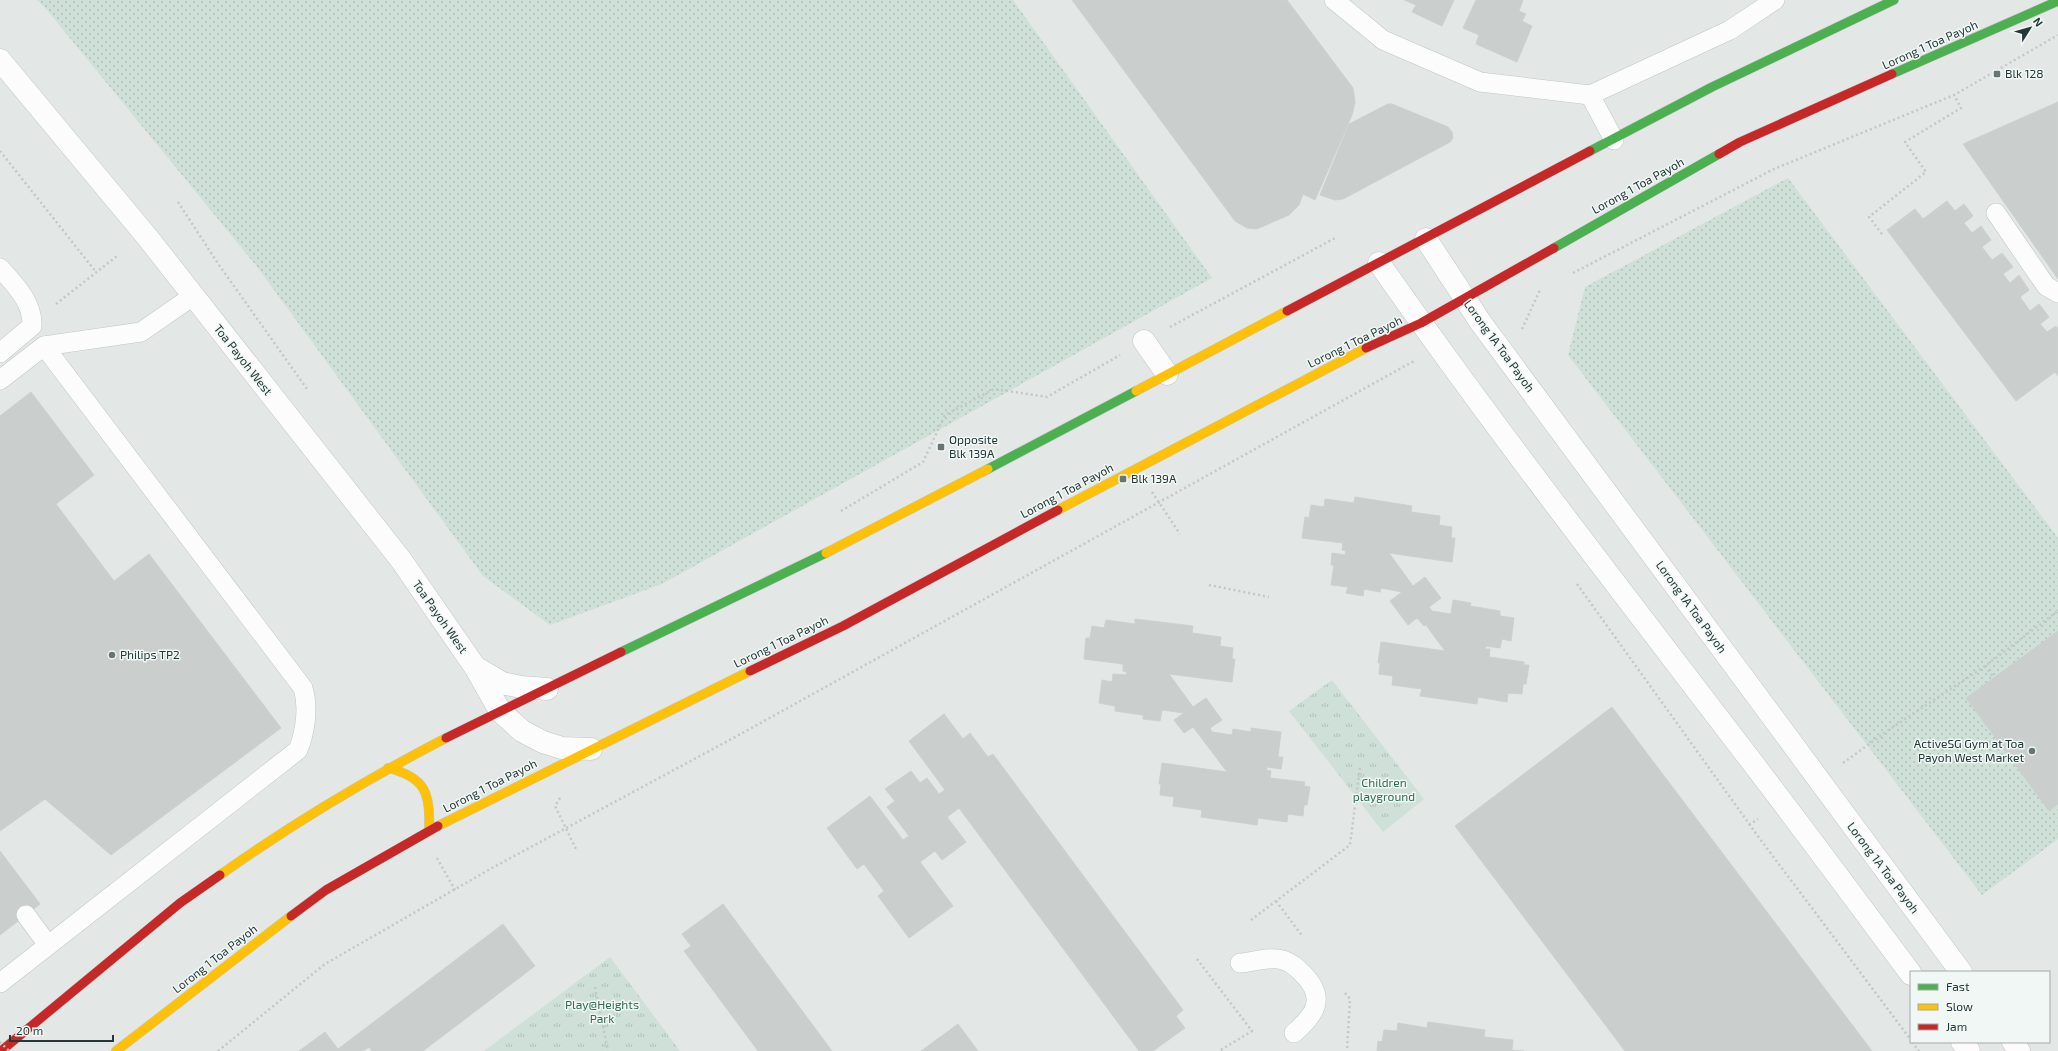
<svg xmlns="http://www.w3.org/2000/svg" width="2058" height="1051" font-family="'Exo 2',sans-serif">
<defs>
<pattern id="grass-dots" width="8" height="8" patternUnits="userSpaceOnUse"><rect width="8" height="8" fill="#cee0d7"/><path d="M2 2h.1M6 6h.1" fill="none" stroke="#b1c1b9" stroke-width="1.8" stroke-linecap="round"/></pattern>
<pattern id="park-tufts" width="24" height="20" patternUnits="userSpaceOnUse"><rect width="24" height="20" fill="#cee0d7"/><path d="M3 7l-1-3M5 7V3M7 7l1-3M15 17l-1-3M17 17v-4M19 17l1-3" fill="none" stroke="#b1c1b9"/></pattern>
</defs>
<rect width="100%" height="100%" fill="#e3e8e7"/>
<g fill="url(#grass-dots)">
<polygon points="37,0 1013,0 1212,278 662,584 550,625 483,576 258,268 47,10"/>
<polygon points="1788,178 2058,538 2058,839 1982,895 1568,355 1585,287"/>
</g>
<g fill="url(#park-tufts)">
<polygon points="1332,680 1424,799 1383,832 1289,711"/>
<polygon points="610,957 680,1051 484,1051"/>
</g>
<g fill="#cacfce" stroke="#ccd1d0">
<polygon points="1072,0 1287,0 1353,88 1355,102 1352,115 1315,200 1303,194 1299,205 1289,215 1257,229 1247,228 1235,221"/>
<polygon points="1404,0 1454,0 1442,26 1412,12 1416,5"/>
<polygon points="1476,0 1523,0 1519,11 1526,14 1522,21 1532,26 1517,62 1476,44 1479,35 1463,28"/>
<polygon points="2058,102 2058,279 1963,144"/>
<polygon points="1388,104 1392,104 1448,127 1452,132 1453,138 1450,142 1343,199 1335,200 1320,195 1349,124"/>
<polygon points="1947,201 1955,211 1964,204 1973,216 1964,223 1972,233 1981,226 1991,240 1982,247 1992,260 2002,253 2013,267 2003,274 2010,283 2019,275 2029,290 2020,297 2030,311 2039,304 2049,317 2040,324 2047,332 2056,326 2058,329 2058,376 2055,372 2016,401 1887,230 1915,209 1923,219"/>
<polygon points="31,392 94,475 56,504 114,581 149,554 281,728 111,855 45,799 0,831 0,416"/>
<polygon points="1355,497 1412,506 1411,512 1440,516 1439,525 1452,527 1451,538 1455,538 1452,562 1389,553 1413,586 1425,577 1441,598 1429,607 1432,611 1451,614 1453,600 1471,603 1470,606 1500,611 1500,616 1514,618 1511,641 1502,639 1500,648 1486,646 1485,649 1490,649 1489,657 1524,662 1524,665 1529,665 1526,684 1523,684 1522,694 1508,693 1507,702 1478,697 1477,704 1420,696 1422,689 1392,685 1393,676 1379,674 1380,663 1378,663 1381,642 1445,651 1426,625 1424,626 1417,618 1408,625 1390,601 1402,592 1381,588 1380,592 1364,589 1363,596 1346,593 1348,587 1331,585 1334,565 1331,565 1332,553 1345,555 1346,551 1342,550 1343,543 1302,538 1305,517 1309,518 1311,505 1324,507 1325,499 1354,503"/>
<polygon points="1135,619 1193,626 1192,633 1221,637 1220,646 1233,648 1232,659 1235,659 1232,682 1169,674 1193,707 1206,698 1222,720 1210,728 1212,732 1232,735 1233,729 1251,732 1251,728 1281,732 1278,757 1283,757 1281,769 1267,767 1266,770 1271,771 1270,778 1305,782 1304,786 1310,787 1307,805 1304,805 1303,816 1288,814 1287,822 1258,818 1257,825 1201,817 1202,810 1173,806 1174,797 1160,795 1161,784 1159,784 1162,763 1227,772 1193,727 1184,733 1174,720 1184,713 1162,710 1160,721 1143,719 1143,715 1115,711 1115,706 1099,703 1102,680 1112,682 1113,674 1126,675 1127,672 1123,671 1123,664 1084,659 1086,638 1090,638 1092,626 1104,628 1106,620 1135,624"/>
<polygon points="2058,631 2058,804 2049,811 1966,698"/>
<polygon points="1612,707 1872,1051 1625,1051 1455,826"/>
<polygon points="944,714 963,739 970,733 988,757 993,754 1183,1010 1176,1016 1185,1028 1153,1051 1139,1051 959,808 947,817 966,842 942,860 935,851 920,862 953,906 909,938 878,896 884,891 864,864 857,869 827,828 870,796 903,840 909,836 887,807 895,801 885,789 911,771 920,783 927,778 939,794 945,790 909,741"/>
<polygon points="0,851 40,904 0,935"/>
<polygon points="723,904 757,950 832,1051 758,1051 684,951 691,946 682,934"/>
<polygon points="503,924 535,966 423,1051 372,1051 369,1047 363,1051 299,1051 325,1032 338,1049"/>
<polygon points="1428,1022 1485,1030 1484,1037 1513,1040 1512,1050 1524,1051 1377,1051 1378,1041 1382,1042 1384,1030 1397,1031 1398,1023 1427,1028"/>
<polygon points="958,1024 978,1051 921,1051"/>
</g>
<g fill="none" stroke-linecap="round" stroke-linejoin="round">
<defs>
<g id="lane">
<polyline points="1334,0 1383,40 1480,82 1590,95 1730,30 1775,0"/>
<polyline points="1590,95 1614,140"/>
<polyline points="1996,213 2046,286 2058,293"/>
<path d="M0,268C15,285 33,302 32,326L0,353"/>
<polyline points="0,380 44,346 141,332 193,296"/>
<polyline points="26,915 48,945"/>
<path d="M1240,963C1253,962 1271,956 1283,960C1292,963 1297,968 1303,974C1327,998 1315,1015 1294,1033"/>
<path d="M0,983L298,750C305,733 309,707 303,688L44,346"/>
</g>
<g id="street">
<polyline points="0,60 148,238 401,560 475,667 500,711 522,731 543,742 562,748 591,749"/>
<polyline points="1426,239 1481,323 1961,972"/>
<path d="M1379,263C1495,429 1620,589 1742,749C1799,823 1855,899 1911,974"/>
<polyline points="1144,341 1167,374"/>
<polyline points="475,667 502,683 521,687 547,689"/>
<polyline points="1962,1042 1969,1051"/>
<polyline points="2013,1042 2019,1051"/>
</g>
<g id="fast">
<polyline points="1892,74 2058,1"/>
<polyline points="1590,151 1712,87 1894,0"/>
<polyline points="1554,248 1719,154"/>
<polyline points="988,469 1136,391"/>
<polyline points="621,652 826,553"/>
</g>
<g id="slow">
<polyline points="1136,391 1287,311"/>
<polyline points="1058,510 1366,348"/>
<polyline points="826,553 988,469"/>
<path d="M388,768C425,777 431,793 429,830"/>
<polyline points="438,826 750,671"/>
<path d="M220,875C292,824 367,779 446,738"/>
<polyline points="116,1051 291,916"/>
</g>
<g id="jam">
<polyline points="1719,154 1740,142 1892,74"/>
<polyline points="1287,311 1590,151"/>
<polyline points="1366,348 1421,323 1554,248"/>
<polyline points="750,671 843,626 1058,510"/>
<polyline points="446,738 621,652"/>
<polyline points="291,916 326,890 438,826"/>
<polyline points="1,1051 180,903 220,875"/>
</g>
</defs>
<use href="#lane" stroke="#c0c5c4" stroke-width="20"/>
<use href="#street" stroke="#c0c5c4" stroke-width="23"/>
<use href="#fast" stroke="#c0c6c4" stroke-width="10"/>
<use href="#slow" stroke="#c0c6c4" stroke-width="10"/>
<use href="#jam" stroke="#c0c6c4" stroke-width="10"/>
<g stroke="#c0c8c8" stroke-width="2.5" stroke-dasharray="2 3" stroke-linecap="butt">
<polyline points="0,151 96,272"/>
<polyline points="178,202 219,265 307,389"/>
<polyline points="1882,234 1869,217 1926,172 1905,142 1961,108 1954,95"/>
<polyline points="1573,273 1774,169 1954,95 2058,35"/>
<polyline points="56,304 117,256"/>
<polyline points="1170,327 1337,237"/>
<polyline points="1522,329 1540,290"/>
<polyline points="1152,492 1180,534"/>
<polyline points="841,511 923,462 945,415 994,389 1047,397 1120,355"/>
<polyline points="1577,584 1760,839 1911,1040"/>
<polyline points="1209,585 1269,597"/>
<polyline points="1985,666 1994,678"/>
<polyline points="1843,763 1890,729 1985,666 2058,611"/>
<polyline points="560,798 555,806 576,849"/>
<polyline points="1749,825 1758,819"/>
<polyline points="437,858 455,890"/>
<polyline points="1276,901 1303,937"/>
<polyline points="1251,920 1350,845 1360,767"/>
<polyline points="1197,959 1252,1031 1219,1051"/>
<polyline points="595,987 608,1051"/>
<polyline points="1345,993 1350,999 1347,1051"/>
<polyline points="1912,1042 1919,1051"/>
<polyline points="218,1051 325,964 492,868 737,736 1414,361"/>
</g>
<use href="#lane" stroke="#fbfcfb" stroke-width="19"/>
<use href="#street" stroke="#fbfcfb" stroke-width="22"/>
<use href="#fast" stroke="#4caf50" stroke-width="9"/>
<use href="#slow" stroke="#ffc107" stroke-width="9"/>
<use href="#jam" stroke="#c62828" stroke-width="9"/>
<polyline stroke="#c0c8c8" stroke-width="2.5" stroke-dasharray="2 3" stroke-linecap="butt" points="0,1042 9,1051"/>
</g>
<g fill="#667675" stroke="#f1f7f5" stroke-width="1.5">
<rect x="1993" y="70" width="8" height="8" rx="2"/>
<rect x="937" y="443" width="8" height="8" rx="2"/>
<rect x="1119" y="475" width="8" height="8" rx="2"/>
<circle cx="112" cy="655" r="4"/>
<circle cx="2032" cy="751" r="4"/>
</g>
<g text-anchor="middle" stroke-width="3" stroke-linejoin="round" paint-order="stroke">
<g font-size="12" fill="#233938" stroke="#f1f7f5">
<text transform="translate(1930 45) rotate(-24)" y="4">Lorong 1 Toa Payoh</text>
<text transform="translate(1638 186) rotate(-29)" y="4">Lorong 1 Toa Payoh</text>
<text transform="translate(1355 342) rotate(-26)" y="4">Lorong 1 Toa Payoh</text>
<text transform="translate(1499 346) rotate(54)" y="4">Lorong 1A Toa Payoh</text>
<text transform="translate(243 360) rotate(52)" y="4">Toa Payoh West</text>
<text transform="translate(1067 491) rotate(-28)" y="4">Lorong 1 Toa Payoh</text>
<text transform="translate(1691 607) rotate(54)" y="4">Lorong 1A Toa Payoh</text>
<text transform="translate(440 617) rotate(55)" y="4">Toa Payoh West</text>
<text transform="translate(781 642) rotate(-26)" y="4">Lorong 1 Toa Payoh</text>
<text transform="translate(490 786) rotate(-27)" y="4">Lorong 1 Toa Payoh</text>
<text transform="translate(1883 868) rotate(53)" y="4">Lorong 1A Toa Payoh</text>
<text transform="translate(215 959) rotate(-38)" y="4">Lorong 1 Toa Payoh</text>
</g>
<g font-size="12" fill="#233938" stroke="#f1f7f5" text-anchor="start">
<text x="2005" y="78">Blk 128</text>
<text x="949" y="444">Opposite<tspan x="949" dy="14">Blk 139A</tspan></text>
<text x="1131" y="483">Blk 139A</text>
<text x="120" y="659">Philips TP2</text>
<text x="2024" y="748" text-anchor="end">ActiveSG Gym at Toa<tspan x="2024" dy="14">Payoh West Market</tspan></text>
</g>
<g font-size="12" fill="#316c55" stroke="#f1f7f5">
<text x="1384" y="787">Children<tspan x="1384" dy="14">playground</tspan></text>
<text x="602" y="1009">Play@Heights<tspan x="602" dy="14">Park</tspan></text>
</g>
</g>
<rect x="1910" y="971" width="140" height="72" fill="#f1f7f5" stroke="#9faba9"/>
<rect x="1918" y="984" width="20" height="6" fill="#4caf50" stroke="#9faba9"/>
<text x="1946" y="991" font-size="12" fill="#233938">Fast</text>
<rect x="1918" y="1004" width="20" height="6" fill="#ffc107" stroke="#9faba9"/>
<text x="1946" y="1011" font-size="12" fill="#233938">Slow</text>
<rect x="1918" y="1024" width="20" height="6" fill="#c62828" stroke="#9faba9"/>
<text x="1946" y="1031" font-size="12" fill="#233938">Jam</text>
<g transform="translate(2030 28) rotate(53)" stroke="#f1f7f5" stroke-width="3" paint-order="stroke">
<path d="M0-3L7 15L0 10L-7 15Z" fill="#233938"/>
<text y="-6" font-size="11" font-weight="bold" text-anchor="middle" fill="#233938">N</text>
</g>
<path d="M10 1035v6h103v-6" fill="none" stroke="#233938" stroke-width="2"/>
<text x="16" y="1035" font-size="12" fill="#233938" stroke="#f1f7f5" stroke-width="3" paint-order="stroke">20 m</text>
</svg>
